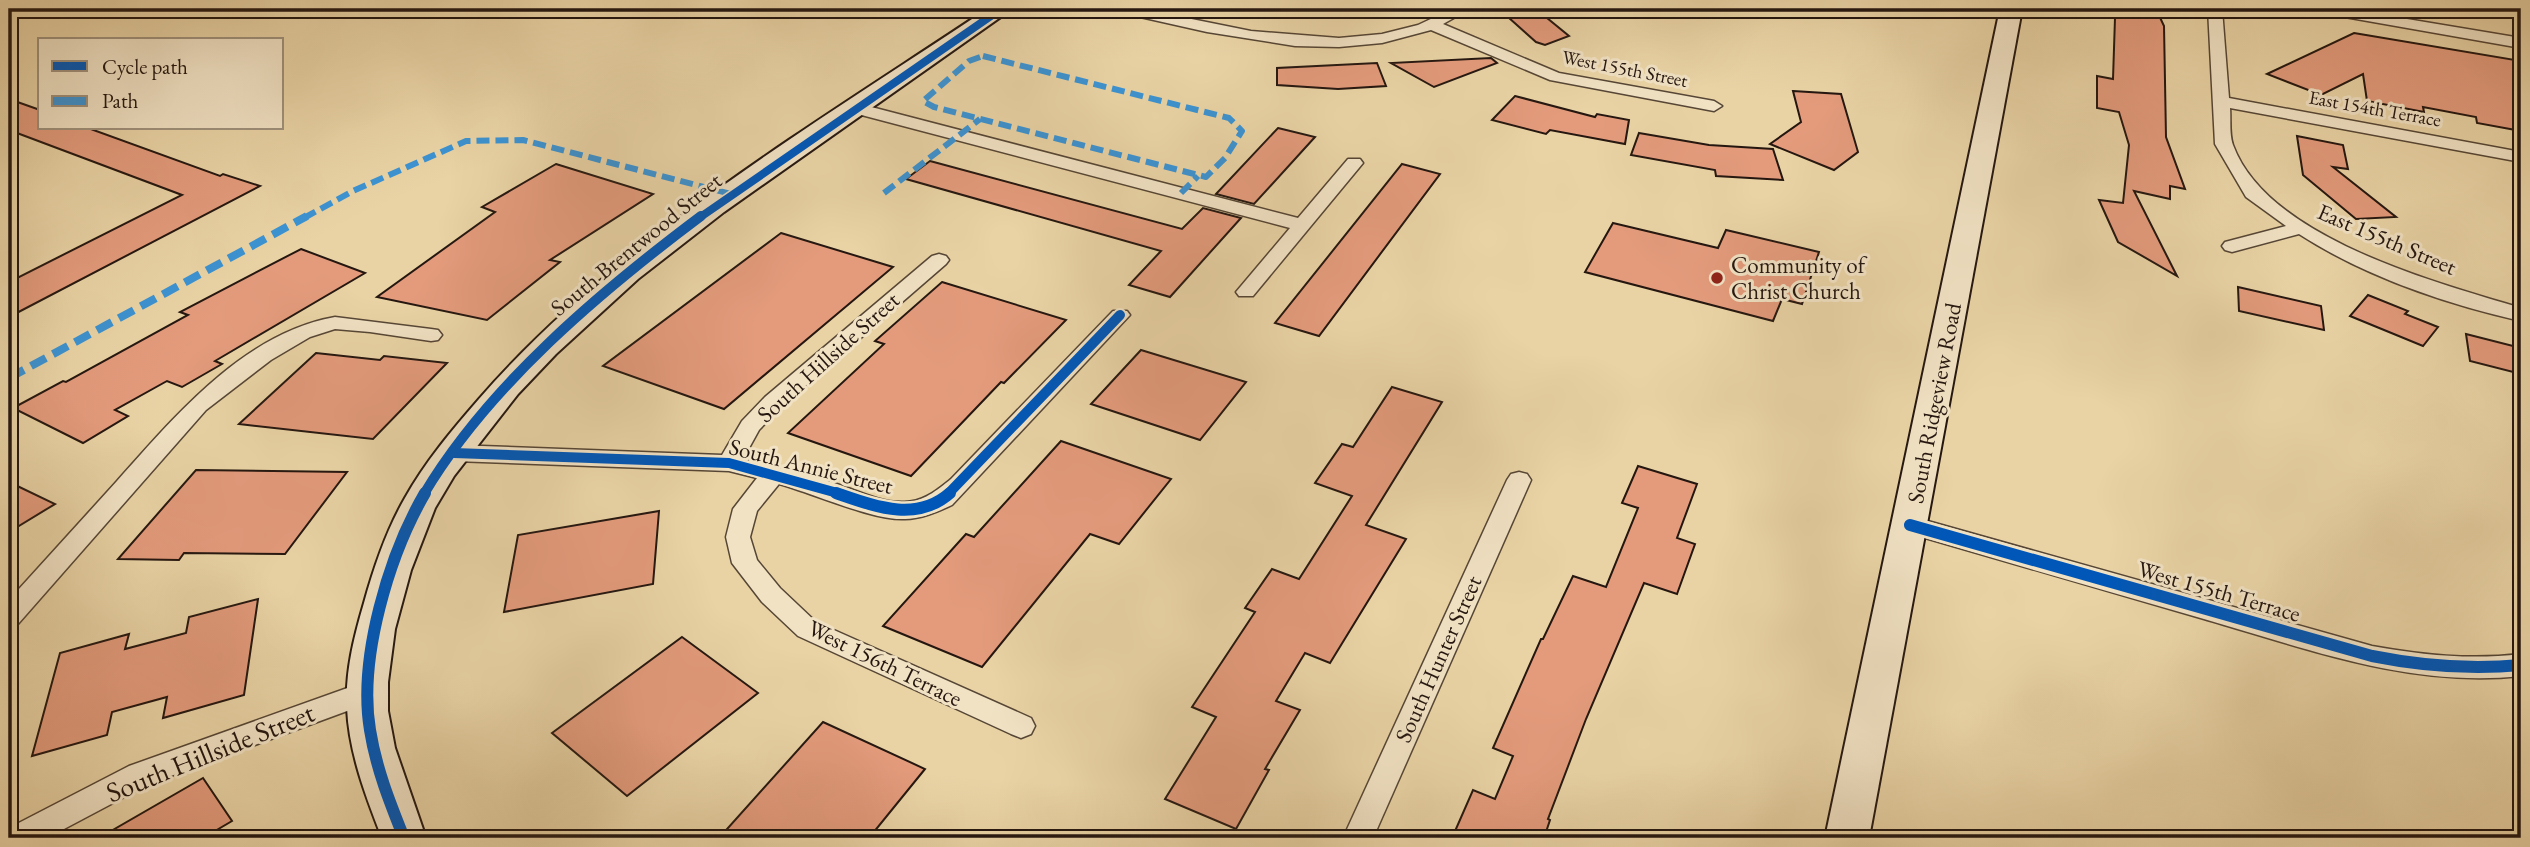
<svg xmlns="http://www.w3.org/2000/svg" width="2530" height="847" font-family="'EB Garamond',serif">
<rect width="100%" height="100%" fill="#e9d3a5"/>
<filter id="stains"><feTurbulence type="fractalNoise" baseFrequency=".00286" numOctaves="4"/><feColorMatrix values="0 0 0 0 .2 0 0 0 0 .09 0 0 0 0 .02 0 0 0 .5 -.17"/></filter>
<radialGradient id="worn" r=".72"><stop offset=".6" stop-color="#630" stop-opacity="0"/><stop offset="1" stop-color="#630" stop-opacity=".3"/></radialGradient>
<g fill="#e39b7c" stroke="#251710" stroke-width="2">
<polygon points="1499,9 1536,9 1569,36 1545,45 1536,42"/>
<polygon points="2120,9 2156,9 2164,26 2166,137 2185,189 2170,186 2170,199 2134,191 2177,276 2118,242 2099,200 2123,203 2129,145 2119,112 2097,108 2097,76 2113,79 2115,18 2119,18"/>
<polygon points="2354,33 2521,61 2521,131 2477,123 2476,117 2423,107 2424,112 2367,101 2363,74 2321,95 2267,74"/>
<polygon points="1491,58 1497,63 1434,87 1391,63"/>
<polygon points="1377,63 1386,86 1338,89 1277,85 1277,68"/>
<polygon points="1793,91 1841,94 1858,152 1834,170 1770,144 1801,122"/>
<polygon points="1515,96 1595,117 1597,114 1629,120 1625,144 1550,130 1546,134 1492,120"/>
<polygon points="9,99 40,110 40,128 88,128 220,176 223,174 260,186 9,317 9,282 182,195 9,130"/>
<polygon points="1278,128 1315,137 1254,204 1216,194"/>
<polygon points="1639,133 1709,145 1773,149 1783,180 1716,176 1715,170 1631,155"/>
<polygon points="2297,136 2343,145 2348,169 2333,167 2396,217 2356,219 2303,175"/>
<polygon points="930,161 1182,229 1203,208 1241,218 1170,297 1129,285 1161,251 906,179"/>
<polygon points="556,164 653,194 550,260 560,262 487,320 377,297 495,212 482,207"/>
<polygon points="1402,164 1440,174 1319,336 1275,323"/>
<polygon points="1613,223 1718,248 1726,230 1819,252 1802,304 1782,299 1773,321 1585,272"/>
<polygon points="781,233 893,267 724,409 603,366"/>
<polygon points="301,249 365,273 215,361 222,364 182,387 167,381 115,410 128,416 83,443 13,408 63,381 66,382 188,315 180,312"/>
<polygon points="942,282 1066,320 1004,383 1001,382 911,476 788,433 884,344 875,341"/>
<polygon points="2238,287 2321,306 2324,330 2239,311"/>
<polygon points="2368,295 2408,311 2405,314 2438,327 2423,346 2350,316"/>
<polygon points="2466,334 2521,348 2521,374 2470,361"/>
<polygon points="1141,350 1246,382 1200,440 1091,404"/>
<polygon points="316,353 380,360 384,356 447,363 373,439 239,424"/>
<polygon points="1392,387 1442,402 1366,525 1406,539 1330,663 1305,653 1276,701 1300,710 1265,769 1269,770 1236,829 1165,799 1216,717 1192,707 1255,612 1245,608 1272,569 1299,579 1352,496 1315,483 1342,444 1353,447"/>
<polygon points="1061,441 1171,479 1119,544 1090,534 982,667 883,626 966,534 974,537"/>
<polygon points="1638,466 1697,484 1677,538 1695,544 1677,594 1644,583 1586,719 1548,819 1550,820 1544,838 1452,838 1473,790 1495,799 1513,756 1493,748 1541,639 1543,639 1573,576 1606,587 1638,508 1622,503"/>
<polygon points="196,470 347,472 285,554 184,553 179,560 118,559"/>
<polygon points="9,482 55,504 9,532"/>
<polygon points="659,511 653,584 504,612 518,535"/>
<polygon points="258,599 244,695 163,718 167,697 112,712 107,735 32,756 60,653 129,634 125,649 186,633 189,617"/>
<polygon points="682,637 758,693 627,796 552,733"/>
<polygon points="823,722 925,769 869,838 719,838"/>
<polygon points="203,778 232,821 203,838 99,838"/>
</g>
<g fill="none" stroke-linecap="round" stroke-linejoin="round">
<defs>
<g id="street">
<polygon points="1116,9 1142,9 1251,31 1339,38 1382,34 1418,25 1452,9 1470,9 1443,24 1559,73 1714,101 1722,106 1714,111 1550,80 1431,30 1382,43 1339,47 1295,46 1207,32 1118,12"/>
<path d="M2208,9H2222L2229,98L2521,152V162L2230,108C2231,119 2229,134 2233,145C2267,238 2435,282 2521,308V321C2446,304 2364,276 2299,234L2232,252L2225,250L2222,246L2225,242L2286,226L2246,197L2215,144Z"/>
<polygon points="2315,9 2347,9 2521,38 2521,48 2322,13"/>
<polygon points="2511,9 2521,9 2521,23 2516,22"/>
<polygon points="856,103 1298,218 1348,159 1360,159 1363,163 1253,296 1239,296 1236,292 1290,228 850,112 848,108"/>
<path d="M939,254L946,256L949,260L946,264L781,407L759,430L743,459C773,467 804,473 834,483C856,490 879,502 902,502C922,503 936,491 951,479L1113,311H1127L1130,315L952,505C937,512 921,519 905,519C874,521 812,493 779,484L757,511L750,537L757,560L780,588L816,622L1031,718L1035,726L1031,734L1021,738L1011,734L798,636L762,602L732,563L726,537L733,509L757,478L729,471L454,461L446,459L442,453L446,447L454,445L722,455L742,421L765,397L932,256Z"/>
<path d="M335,317L431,329L438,330L442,335L438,340L431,341L370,332L335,329L310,337L271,360L206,410L18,624L9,627V600C45,560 81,521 117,481C175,416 244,333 335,317Z"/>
<polygon points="1519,472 1527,474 1531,480 1373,838 1343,838 1507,480 1511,474"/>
<path d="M1910,516L2372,646C2422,655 2470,660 2521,654V676C2411,688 2308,649 2204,619C2103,590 2002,561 1901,531L1898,525L1901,519Z"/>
<polygon points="367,681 377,684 381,692 377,700 149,784 47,838 9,838 9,828 129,766"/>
</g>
<g id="secondary">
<path d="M987,9H1012L724,212L638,279L556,354L518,394L454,476L435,508L411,570L395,629L388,682V711L395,748L426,838H382C366,797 349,753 347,708C345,672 354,637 364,603C374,567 386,531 405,498C425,462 452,430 479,399C615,242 815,124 987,9Z"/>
<polygon points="2000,9 2022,9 1869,838 1825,838"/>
</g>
</defs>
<use href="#street" stroke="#564635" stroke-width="3"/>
<use href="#secondary" stroke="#251710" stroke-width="4"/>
<use href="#street" fill="#f1e2c4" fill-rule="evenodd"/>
<use href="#secondary" fill="#f1e2c4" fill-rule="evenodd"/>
<g stroke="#3b93d3" stroke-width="6" stroke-dasharray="13 6" stroke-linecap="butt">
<polygon points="983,56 1229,118 1242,131 1225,158 1206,177 934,107 923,101 969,61"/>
<polyline points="884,193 980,119"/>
<polyline points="1181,193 1198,176"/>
<polyline points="304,218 353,191 466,141 523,140 731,194"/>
</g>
<polyline stroke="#3b93d3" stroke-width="8" stroke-dasharray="17 8" stroke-linecap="butt" points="9,378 307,216"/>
<defs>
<polyline id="cycleway-far2" points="699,218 1001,9"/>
<g id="cycleway-far1">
<polyline points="454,453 729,463 841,494"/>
<path d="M424,494C489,385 601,291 701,216"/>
<polyline points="948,494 1120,315"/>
</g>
<g id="cycleway">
<path d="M836,493C874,506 916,523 950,493"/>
<path d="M1910,525L2372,656C2422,666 2470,670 2521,665"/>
<path d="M404,838C390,803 376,768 370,730C358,658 389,555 425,493"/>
</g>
</defs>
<use href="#cycleway-far2" stroke="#f1e2c4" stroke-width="11"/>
<use href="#cycleway-far1" stroke="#f1e2c4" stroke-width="14"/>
<use href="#cycleway" stroke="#f1e2c4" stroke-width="17"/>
<use href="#cycleway-far2" stroke="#0057b8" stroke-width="8"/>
<use href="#cycleway-far1" stroke="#0057b8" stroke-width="10"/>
<use href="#cycleway" stroke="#0057b8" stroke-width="12"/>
</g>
<circle fill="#8f2418" stroke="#f1e2c4" stroke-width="2.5" cx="1717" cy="278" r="7"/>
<g text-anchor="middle" stroke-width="6" stroke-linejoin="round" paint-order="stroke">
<g font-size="19" fill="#251710" stroke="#f1e2c4">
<text transform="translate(1625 68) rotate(11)" y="7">West 155th Street</text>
<text transform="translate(2375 108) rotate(10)" y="7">East 154th Terrace</text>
</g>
<g font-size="23" fill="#251710" stroke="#f1e2c4">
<text transform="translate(2387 239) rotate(23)" y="8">East 155th Street</text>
<text transform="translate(636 244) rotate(-39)" y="8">South Brentwood Street</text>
<text transform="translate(828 357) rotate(-42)" y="8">South Hillside Street</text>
<text transform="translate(1934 403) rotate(-79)" y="8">South Ridgeview Road</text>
<text transform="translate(811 466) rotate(14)" y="8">South Annie Street</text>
<text transform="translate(2219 591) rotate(16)" y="8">West 155th Terrace</text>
<text transform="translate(1438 659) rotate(-66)" y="8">South Hunter Street</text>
<text transform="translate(885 663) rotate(26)" y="8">West 156th Terrace</text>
</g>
<g font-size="23" fill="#251710" stroke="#f1e2c4" text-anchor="start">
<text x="1731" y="273">Community of<tspan x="1731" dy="26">Christ Church</tspan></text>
</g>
<g font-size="28" fill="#251710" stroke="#f1e2c4">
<text transform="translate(210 752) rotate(-22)" y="10">South Hillside Street</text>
</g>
</g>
<rect width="2530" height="847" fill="none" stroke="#e9d3a5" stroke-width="35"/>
<rect x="10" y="10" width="2509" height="826" fill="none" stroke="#251710" stroke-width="3.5"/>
<rect x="18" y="18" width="2495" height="812" fill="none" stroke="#251710" stroke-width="2"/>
<rect x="38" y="38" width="245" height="91" fill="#f1e2c4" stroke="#9f917c" stroke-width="2"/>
<rect x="52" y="61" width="35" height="10" fill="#0057b8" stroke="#9f917c" stroke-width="2"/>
<text x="102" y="74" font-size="21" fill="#251710">Cycle path</text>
<rect x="52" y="96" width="35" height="10" fill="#3b93d3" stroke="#9f917c" stroke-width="2"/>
<text x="102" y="108" font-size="21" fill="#251710">Path</text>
<rect width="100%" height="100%" filter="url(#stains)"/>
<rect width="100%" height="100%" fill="url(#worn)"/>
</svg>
